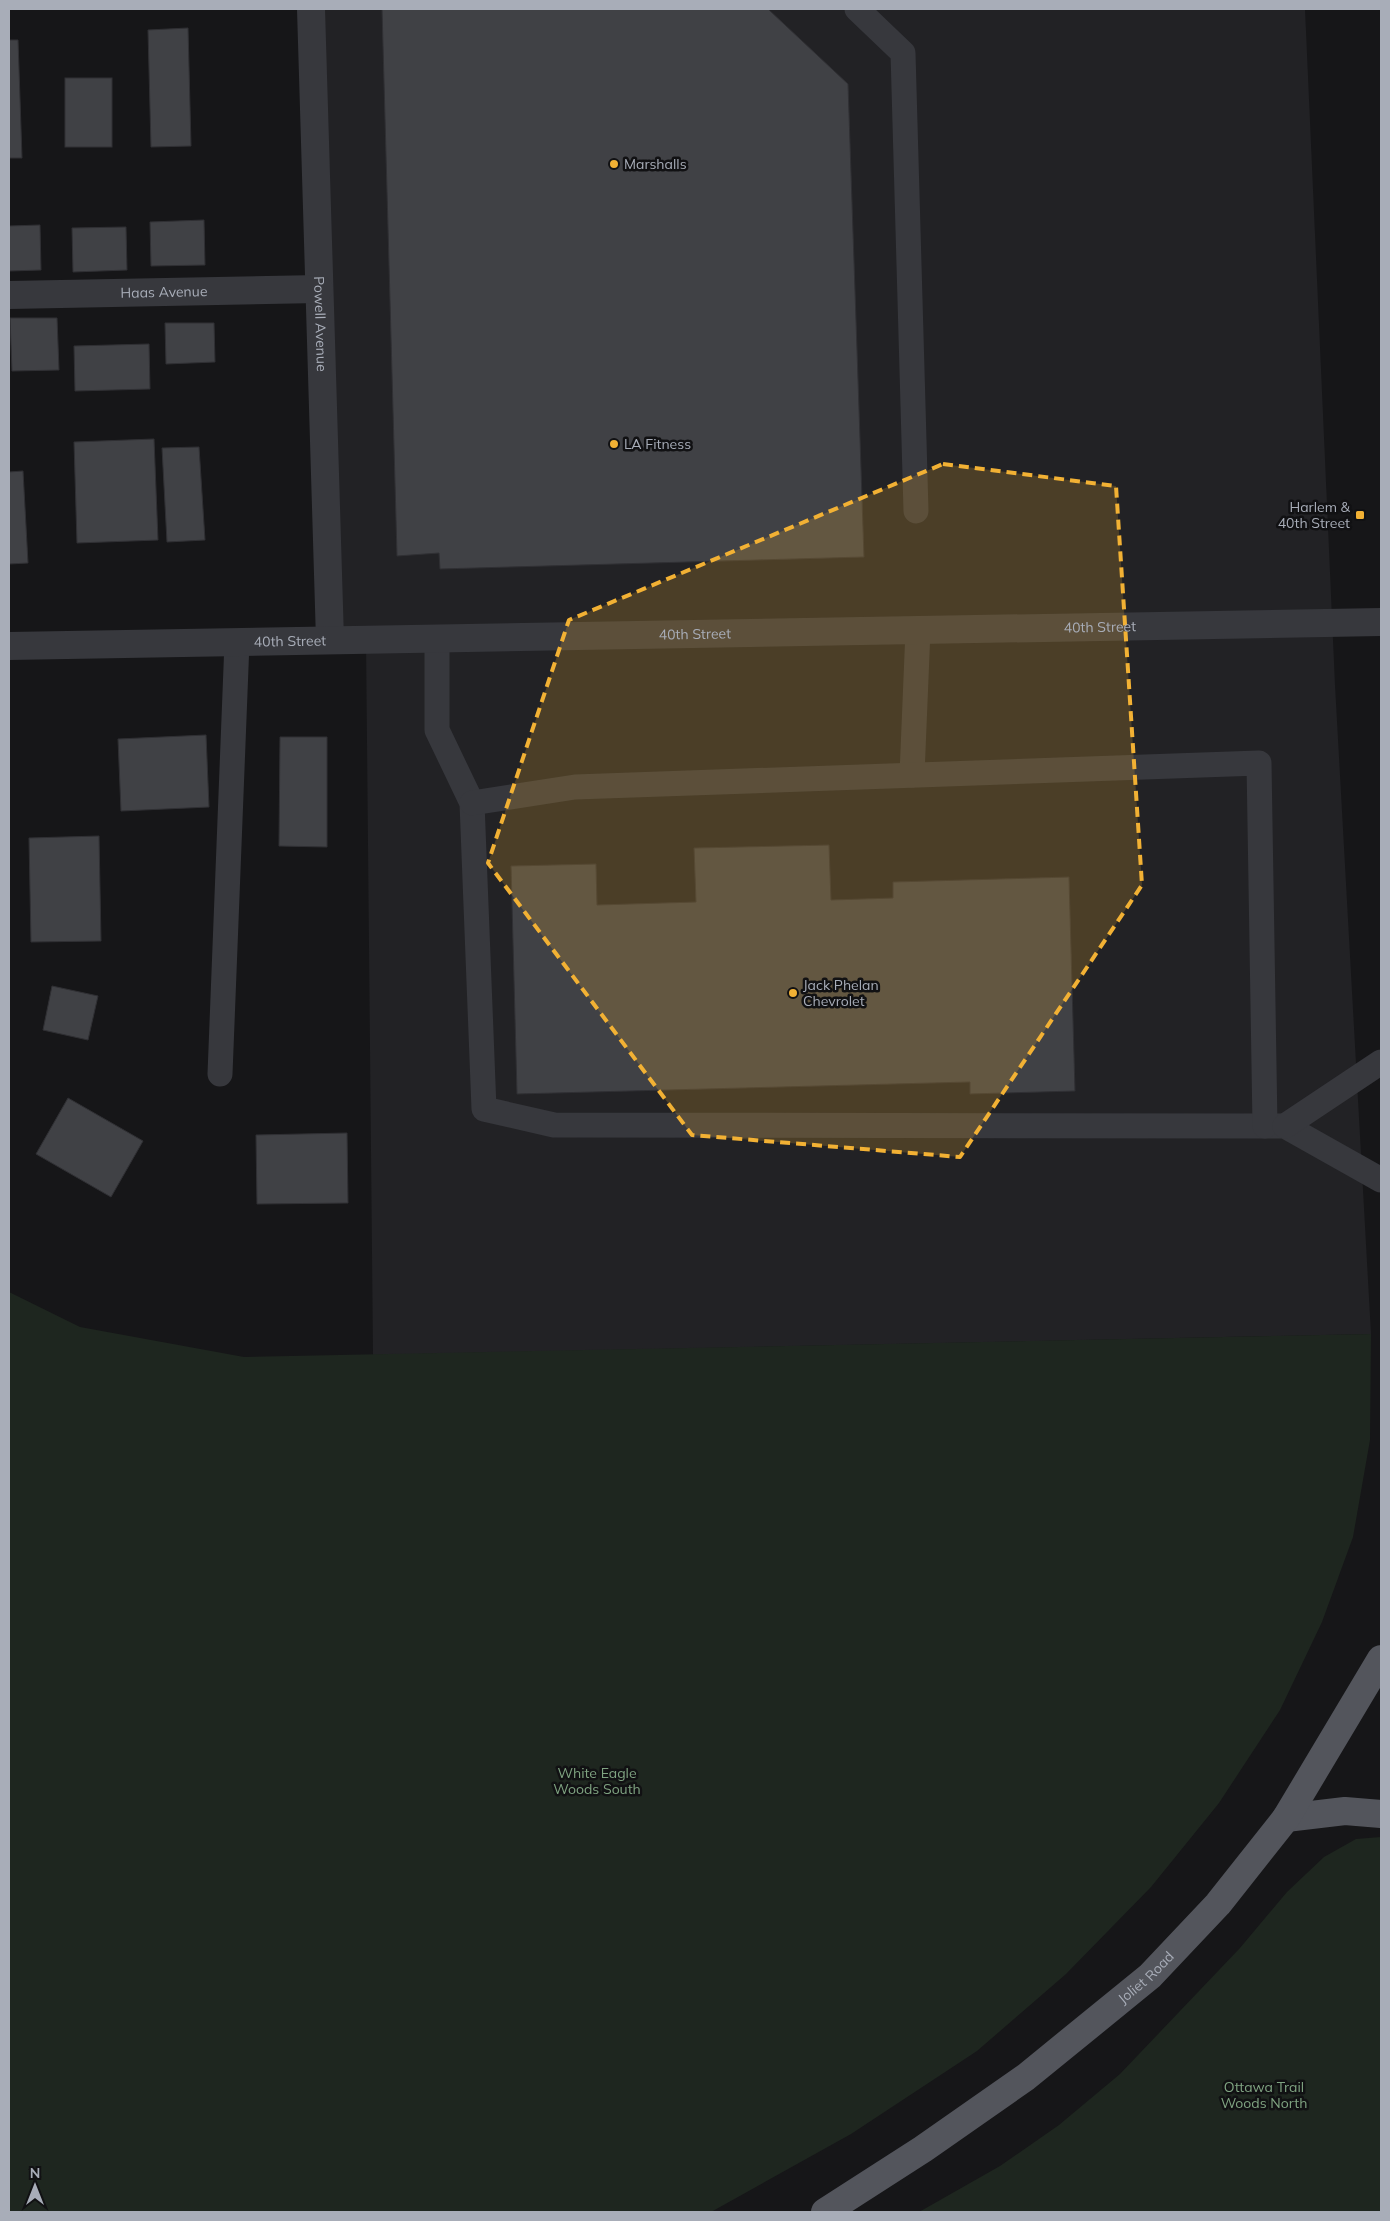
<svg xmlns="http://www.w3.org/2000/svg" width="1390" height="2221" font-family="Mulish,sans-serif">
<rect width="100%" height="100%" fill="#161618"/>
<polygon fill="#222225" points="312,9 1305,9 1335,685 1371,1334 373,1355 366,641 330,640"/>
<g fill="#1e261f">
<polygon points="9,1292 80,1327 244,1357 1371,1334 1370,1440 1353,1537 1322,1622 1280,1710 1219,1803 1151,1887 1066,1974 977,2051 851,2134 711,2212 9,2212"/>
<polygon points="1381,1837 1381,2212 919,2212 1000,2166 1059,2125 1120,2074 1240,1948 1287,1892 1324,1857 1356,1839"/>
</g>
<g fill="#404145" stroke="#303034">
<polygon points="382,9 768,9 848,84 864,557 440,569 439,553 397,556"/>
<polygon points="188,28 191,146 151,147 148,30"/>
<polygon points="9,40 18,40 22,158 9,158"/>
<rect x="65" y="78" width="47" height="69"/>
<polygon points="204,220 205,265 151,266 150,222"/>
<polygon points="40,225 41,270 9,271 9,226"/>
<polygon points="126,227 127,270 73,272 72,228"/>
<polygon points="10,318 57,318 59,370 12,371"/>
<polygon points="165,323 214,323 215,362 166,364"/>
<polygon points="149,344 150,389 75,391 74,346"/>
<polygon points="154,439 158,540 77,543 74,442"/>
<polygon points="199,447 205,540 167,542 162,448"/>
<polygon points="23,471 28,563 9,564 9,472"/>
<polygon points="206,735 209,807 121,811 118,739"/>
<polygon points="280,737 327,737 327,847 279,846"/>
<polygon points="99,836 101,941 31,942 29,838"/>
<polygon points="829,845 831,900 893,898 893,882 1069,877 1075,1091 970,1094 970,1082 517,1094 511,866 596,864 597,905 696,902 694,848"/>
<polygon points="52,986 98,996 88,1040 43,1030"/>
<polygon points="68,1098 143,1141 111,1197 36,1154"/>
<polygon points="347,1133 348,1203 257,1204 256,1135"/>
</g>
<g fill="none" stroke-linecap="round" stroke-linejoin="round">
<g stroke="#37383d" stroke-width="25">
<polyline points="857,9 903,53 916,511"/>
<polyline points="437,638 437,730 472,803 484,1109 554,1125 1285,1126 1381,1180"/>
<polyline points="912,775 918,630"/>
<polyline points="472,803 575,787 1259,763 1265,1126"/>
<polyline points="220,1074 237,642"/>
<polyline points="1285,1126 1381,1062"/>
</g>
<g stroke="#37383d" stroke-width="28">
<path id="s1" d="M311,9L330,640"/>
<path id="s2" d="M9,295L319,289"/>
<path id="s3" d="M9,646L1381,622"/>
</g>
<g stroke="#53555c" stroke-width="28">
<polyline points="1286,1818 1345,1811 1381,1814"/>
<path id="s4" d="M825,2212L923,2149L1026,2077L1150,1976L1218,1904L1286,1818L1381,1659"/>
</g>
</g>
<path fill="#f2b134" fill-opacity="0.2" stroke="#f2b134" stroke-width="4" stroke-dasharray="10 6" stroke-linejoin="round" d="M943,464L1116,486L1142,885L960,1157L692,1135L488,863L569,620Z"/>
<g fill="#f2b134" stroke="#111113" stroke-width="2">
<circle cx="614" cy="164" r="5"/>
<circle cx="614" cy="444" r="5"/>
<rect x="1355" y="510" width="10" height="10" rx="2.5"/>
<circle cx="793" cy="993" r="5"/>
</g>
<g text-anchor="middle" stroke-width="5" stroke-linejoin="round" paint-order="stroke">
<g font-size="14" fill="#a8adb8" stroke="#111113" text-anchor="start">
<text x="624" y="169">Marshalls</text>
<text x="624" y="449">LA Fitness</text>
<text x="1350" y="512" text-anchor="end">Harlem &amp;<tspan x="1350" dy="16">40th Street</tspan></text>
<text x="803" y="990">Jack Phelan<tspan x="803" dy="16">Chevrolet</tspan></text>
</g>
<g font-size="14" fill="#a8adb8" stroke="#111113">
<text dy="5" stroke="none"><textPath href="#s2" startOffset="155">Haas Avenue</textPath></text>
<text dy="5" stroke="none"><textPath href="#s1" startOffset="315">Powell Avenue</textPath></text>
<text dy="5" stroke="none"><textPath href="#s3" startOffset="1091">40th Street</textPath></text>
<text dy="5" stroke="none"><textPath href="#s3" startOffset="686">40th Street</textPath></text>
<text dy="5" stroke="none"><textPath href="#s3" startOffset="281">40th Street</textPath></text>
<text dy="5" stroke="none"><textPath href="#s4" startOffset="398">Joliet Road</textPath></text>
</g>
<g font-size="14" fill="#7fa381" stroke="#111113">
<text x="597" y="1778">White Eagle<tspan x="597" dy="16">Woods South</tspan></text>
<text x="1264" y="2092">Ottawa Trail<tspan x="1264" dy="16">Woods North</tspan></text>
</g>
</g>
<rect width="1390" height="2221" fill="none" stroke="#a8adb8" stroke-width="20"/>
<g transform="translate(35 2186)" stroke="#111113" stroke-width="4" paint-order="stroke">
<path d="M0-4L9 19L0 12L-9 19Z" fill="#a8adb8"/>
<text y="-8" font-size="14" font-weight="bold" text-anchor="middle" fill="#a8adb8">N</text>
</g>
</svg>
